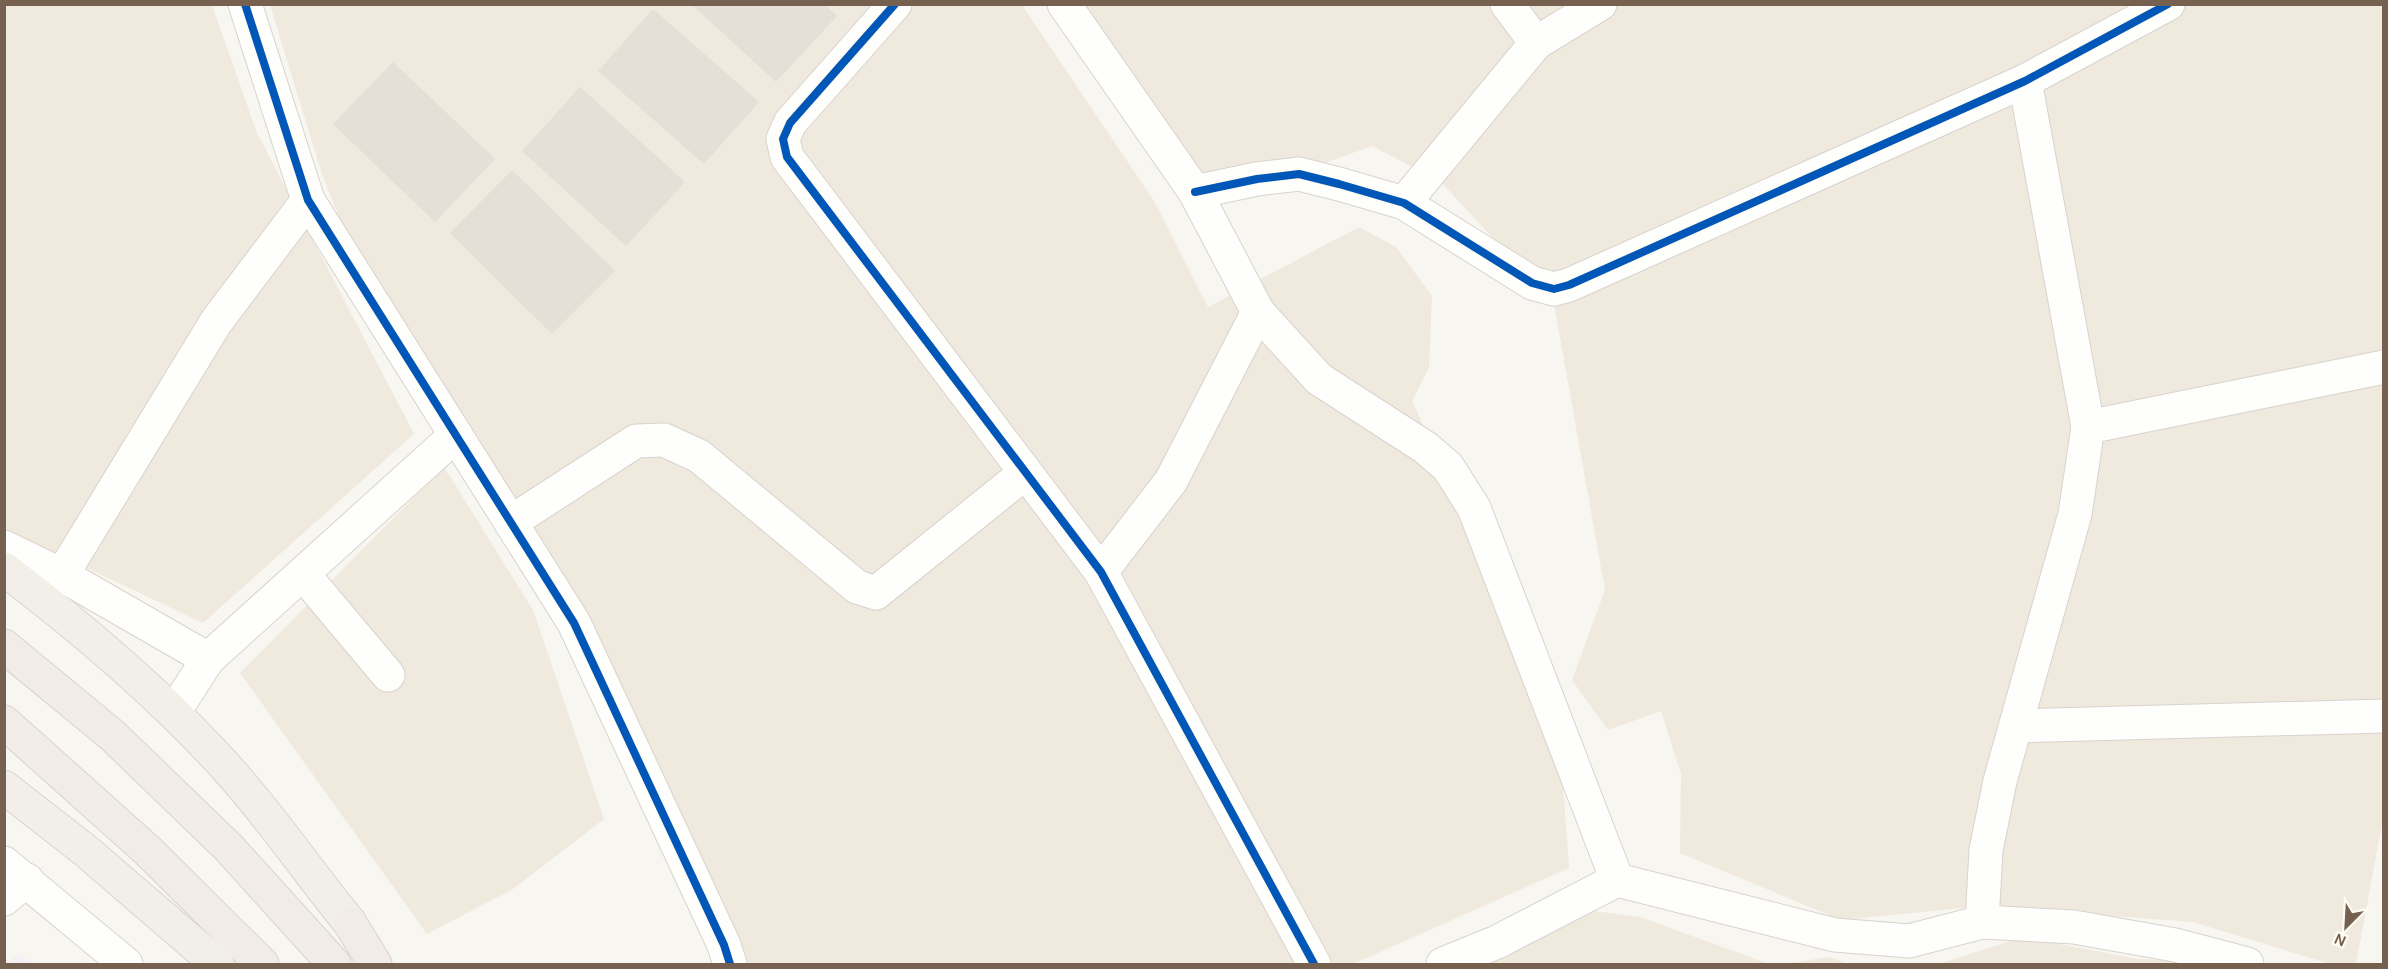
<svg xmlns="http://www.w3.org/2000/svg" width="2388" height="969" font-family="Karla,sans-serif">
<rect width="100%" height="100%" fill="#f8f6f0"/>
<g fill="#f0e9de">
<polygon points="5,5 212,5 257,133 414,434 203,623 5,529"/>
<polygon points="270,5 1022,5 1154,201 1208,307 1359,227 1396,247 1432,296 1429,367 1412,401 1524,643 1561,758 1569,868 1353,964 727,964 557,597 364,282 321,171"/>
<polygon points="1079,5 2383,5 2384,813 2356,964 2330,964 2193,922 1983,906 1841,920 1680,853 1681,774 1661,711 1608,730 1572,680 1605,590 1554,304 1440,181 1372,146 1311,168 1195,176"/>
<polygon points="444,467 533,610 604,819 513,889 427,934 240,673"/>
<polygon points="1594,911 1640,917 1769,964 1464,964"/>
<polygon points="2023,937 2137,959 2202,961 2211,964 1939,964"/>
<polygon points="1830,957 1847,964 1783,964"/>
</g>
<polygon fill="#f6eff4" points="19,954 35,964 5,964"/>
<g fill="#e5dfd7">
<polygon points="691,4 824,4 837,16 776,82"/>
<polygon points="653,9 759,102 704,164 598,71"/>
<polygon points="393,62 495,159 435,222 333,124"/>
<polygon points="580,87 685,182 626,246 522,151"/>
<polygon points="512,170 615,271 552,334 450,233"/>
</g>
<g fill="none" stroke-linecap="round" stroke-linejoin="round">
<defs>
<g id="street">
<polyline points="895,4 790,123 783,139 787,157 1101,572 1314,964"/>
<polyline points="1064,4 1195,192 1258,312"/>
<polyline points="1507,4 1536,43"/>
<polyline points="1195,192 1257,179 1299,174 1339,184 1404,203 1532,283 1554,289 1569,285 2025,81 2168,4"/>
<polyline points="1404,203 1536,43 1600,4"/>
<polyline points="2088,427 2384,367"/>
<polyline points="511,522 636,441 664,440 699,456 857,587 876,593 1025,473"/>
<polyline points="4,547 62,575 208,659"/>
<polyline points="1101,572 1171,481 1258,312 1319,379 1426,448 1448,467 1474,508 1617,880"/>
<polyline points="62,575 216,322 308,200"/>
<polyline points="304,575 388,675"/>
<polyline points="174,712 208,659 456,435"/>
<polyline points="2017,726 2384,716"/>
<polyline points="4,899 27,880"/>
<polyline points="1982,922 1986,850 2000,781 2075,514 2088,427 2025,81"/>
<polyline points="1443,964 1497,942 1617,880 1835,935 1909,941 1982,922 2074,927 2175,945 2247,964"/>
</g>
<g id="secondary">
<polyline points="245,4 308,200 574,623 724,945 730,964"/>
<polyline points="4,863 126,964"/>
</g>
<g id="primary">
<path d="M4,569C78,625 150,686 213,753C262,804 305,868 350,923"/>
<polyline points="4,787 86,851 217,964"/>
</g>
<g id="highway">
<polyline points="4,646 112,735 229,848 334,964"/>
<polyline points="4,722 147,850 262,964"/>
<polyline points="350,923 375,964"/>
</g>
</defs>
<use href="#street" stroke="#d8d3ce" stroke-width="35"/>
<use href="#secondary" stroke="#d8d3cd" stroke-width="35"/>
<use href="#primary" stroke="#d9d3cc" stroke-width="35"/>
<use href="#highway" stroke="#d9d3cc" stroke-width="35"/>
<use href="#street" stroke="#fefefd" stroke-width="33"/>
<use href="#secondary" stroke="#fefefd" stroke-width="33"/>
<use href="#primary" stroke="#f2efe8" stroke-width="33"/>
<use href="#highway" stroke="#f1ece8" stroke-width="33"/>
<defs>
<g id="cycleway">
<polyline points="245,4 308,200 574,623 724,945 730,964"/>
<polyline points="895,4 790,123 783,139 787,157 1101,572 1314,964"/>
<polyline points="1195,192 1257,179 1299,174 1339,184 1404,203 1532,283 1554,289 1569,285 2025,81 2168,4"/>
</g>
</defs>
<use href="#cycleway" stroke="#fefbf3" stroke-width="11"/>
<use href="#cycleway" stroke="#0057b8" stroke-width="8"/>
</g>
<rect width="2388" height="969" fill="none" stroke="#766150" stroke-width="12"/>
<g transform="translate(2346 927) rotate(204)" stroke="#fefbf3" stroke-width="4.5" paint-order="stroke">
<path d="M0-4.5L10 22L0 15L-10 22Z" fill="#766150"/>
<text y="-9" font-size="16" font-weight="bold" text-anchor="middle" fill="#766150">N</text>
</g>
</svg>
